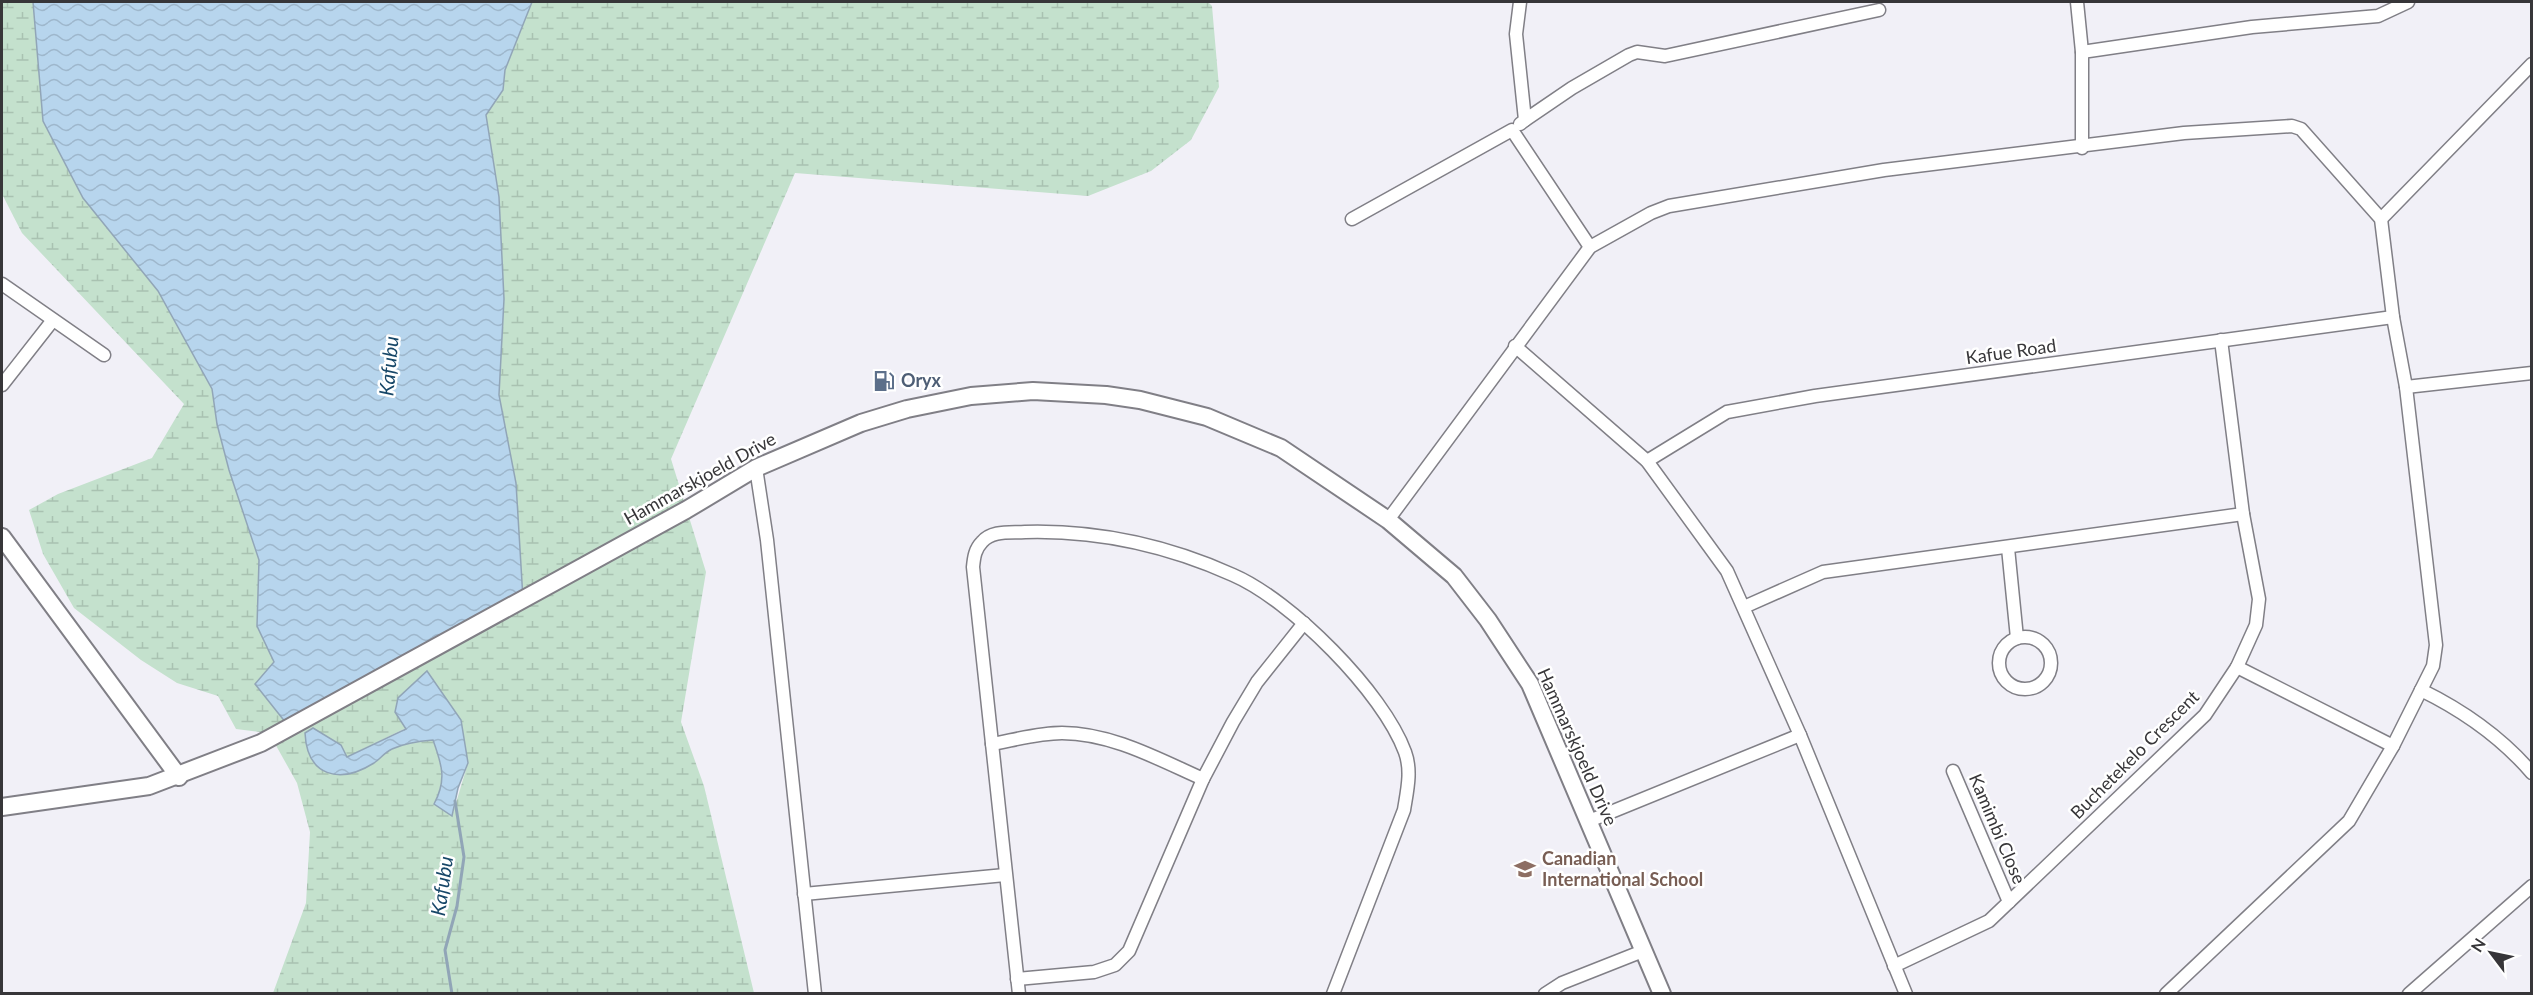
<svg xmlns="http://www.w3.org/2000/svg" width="2533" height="995" font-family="Lato,sans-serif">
<defs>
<pattern id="wetland-marsh" width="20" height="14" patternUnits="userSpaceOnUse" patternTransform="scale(1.5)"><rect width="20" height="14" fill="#c4e1cd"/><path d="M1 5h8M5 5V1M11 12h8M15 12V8" fill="none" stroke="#a9c2b1"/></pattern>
<pattern id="water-waves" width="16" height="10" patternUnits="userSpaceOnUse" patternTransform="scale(1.5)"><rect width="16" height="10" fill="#b7d5ed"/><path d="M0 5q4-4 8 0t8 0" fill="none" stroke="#9eb7cc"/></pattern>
</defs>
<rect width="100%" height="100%" fill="#f1f0f7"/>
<path fill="url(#wetland-marsh)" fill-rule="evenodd" d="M2,2H33L43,121L83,198L158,291L212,389L217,424L229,470L259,560L257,625L274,662L523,599L516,483L499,395L504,299L499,197L486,115L503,90L505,70L532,2H1208L1212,6L1219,87L1191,140L1151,171L1088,196L795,173L671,459L706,572L681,722L704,786L754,993H273L306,903L310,832L297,783L269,733L236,729L218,696L177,683L141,660L74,608L43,554L29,510L58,494L152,458L184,404L22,233L2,194ZM461,720L468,763L452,816L434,804C447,779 441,765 433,740L408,743L389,750L373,764L353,772L347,757L406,728Z"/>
<g fill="url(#water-waves)" stroke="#91a5b7" stroke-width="1.5">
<polygon points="33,2 532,2 505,70 503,90 486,115 499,197 504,299 499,395 516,483 523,599 290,728 255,684 274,662 257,626 259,560 229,470 217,424 212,389 158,291 83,198 43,121"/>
<path d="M427,671L461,720L468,763L458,788L452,816L434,804C447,780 442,765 433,740C419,741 405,743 392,749C385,752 380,759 374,763C339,785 307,776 305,733L313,728L341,745L347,757L406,729L395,712L398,698Z"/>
</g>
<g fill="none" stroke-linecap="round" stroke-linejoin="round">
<polyline stroke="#91a5b7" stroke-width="3" points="452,994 445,950 457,906 464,857 455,801"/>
<defs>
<g id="street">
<polyline points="2077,2 2082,52"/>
<polyline points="1525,120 1572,88 1629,55 1637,52 1665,56 1879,10"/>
<polyline points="1520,124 1525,120 1516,34 1520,2"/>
<polyline points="2082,148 2082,52 2252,27 2378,16 2408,2"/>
<polyline points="1352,219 1512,130 1590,247"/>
<polyline points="2381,219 2532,64"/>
<polyline points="2,284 104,355"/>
<polyline points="1515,346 1647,461 1727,571 1800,735 1906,994"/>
<polyline points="2,385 53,320"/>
<polyline points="2406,387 2532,373"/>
<polyline points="1647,461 1727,412 1815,396 2393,317"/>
<polyline points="756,468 767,540 815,994"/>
<polyline points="1388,520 1590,247 1651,213 1669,206 1884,170 2184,133 2292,126 2301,129 2381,219 2393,317 2406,387 2436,645 2433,666 2393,746 2349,821 2166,994"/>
<polyline points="2008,548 2017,638"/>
<polyline points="1744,607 1823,572 2243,514"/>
<circle cx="2025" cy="663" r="26"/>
<polyline points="2237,667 2393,746"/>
<path d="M2421,690C2464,711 2501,737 2532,773"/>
<path d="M992,744C1014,740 1039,733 1062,733C1111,733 1158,759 1203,779"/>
<polyline points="1953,771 2009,902"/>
<polyline points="1589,821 1800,735"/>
<polyline points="804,894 1005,875"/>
<polyline points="1894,966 1989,921 2205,715 2237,667 2256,625 2259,599 2243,514 2221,340"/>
<polyline points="1017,979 1094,972 1115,965 1129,951 1203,779 1233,722 1257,682 1304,623"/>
<path d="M1019,994L973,567C974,557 975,549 982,542C992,530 1010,533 1025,532C1098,530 1166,545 1233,575C1291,600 1383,692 1405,752C1412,771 1407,791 1404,810L1333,994"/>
<polyline points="1545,994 1562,983 1643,951"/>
<polyline points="2409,994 2532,886"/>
</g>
<g id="secondary">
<polyline points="2,537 179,777"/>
<polyline points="2,807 149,786 261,743 686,510 756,468 861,423 907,409 971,396 1033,391 1106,395 1140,400 1207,417 1281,448 1388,520 1454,576 1488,620 1530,684 1662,994"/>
</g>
</defs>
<use href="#street" stroke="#807f86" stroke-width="15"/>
<use href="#secondary" stroke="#807f86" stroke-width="20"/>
<use href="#street" stroke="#fff" stroke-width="12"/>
<use href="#secondary" stroke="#fff" stroke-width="16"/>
</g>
<defs>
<symbol id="fuel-bare" viewBox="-9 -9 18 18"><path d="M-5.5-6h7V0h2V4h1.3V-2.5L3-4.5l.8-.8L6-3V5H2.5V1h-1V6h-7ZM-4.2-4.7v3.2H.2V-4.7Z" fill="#5c6f8a" stroke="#fff" stroke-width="2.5" paint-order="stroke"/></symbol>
<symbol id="school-bare" viewBox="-9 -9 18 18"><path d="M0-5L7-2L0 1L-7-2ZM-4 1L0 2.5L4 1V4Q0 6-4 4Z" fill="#8d6e63" stroke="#fff" stroke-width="2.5" paint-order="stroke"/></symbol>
</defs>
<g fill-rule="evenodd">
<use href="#fuel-bare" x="869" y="366" width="30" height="30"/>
<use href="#school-bare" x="1510" y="854" width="30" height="30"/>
</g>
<g text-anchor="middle" stroke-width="5" stroke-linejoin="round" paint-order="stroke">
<g font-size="18" fill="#373639" stroke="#fff">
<text transform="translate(2011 352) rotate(-8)" y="6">Kafue Road</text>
<text transform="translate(700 479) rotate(-29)" y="6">Hammarskjoeld Drive</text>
<text transform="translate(1577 747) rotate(66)" y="6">Hammarskjoeld Drive</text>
<text transform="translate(2135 755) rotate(-45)" y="6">Buchetekelo Crescent</text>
<text transform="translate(1997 829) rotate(67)" y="6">Kamimbi Close</text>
</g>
<g font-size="18" font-weight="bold" fill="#4e5e75" stroke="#fff" text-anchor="start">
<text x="901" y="387">Oryx</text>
</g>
<g font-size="18" font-weight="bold" fill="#785e54" stroke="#fff" text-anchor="start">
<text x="1542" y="865">Canadian<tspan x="1542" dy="21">International School</tspan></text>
</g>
<g font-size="20" font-style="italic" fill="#174768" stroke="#fff">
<text transform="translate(389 366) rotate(-85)" y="7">Kafubu</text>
<text transform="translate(442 886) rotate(-82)" y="7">Kafubu</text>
</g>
</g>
<rect width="2533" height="995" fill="none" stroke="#373639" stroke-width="6"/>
<g transform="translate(2491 953) rotate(302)" stroke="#ffffff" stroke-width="4.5" paint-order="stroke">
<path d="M0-4.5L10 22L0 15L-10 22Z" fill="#373639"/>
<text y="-9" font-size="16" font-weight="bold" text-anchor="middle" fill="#373639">N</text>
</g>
</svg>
